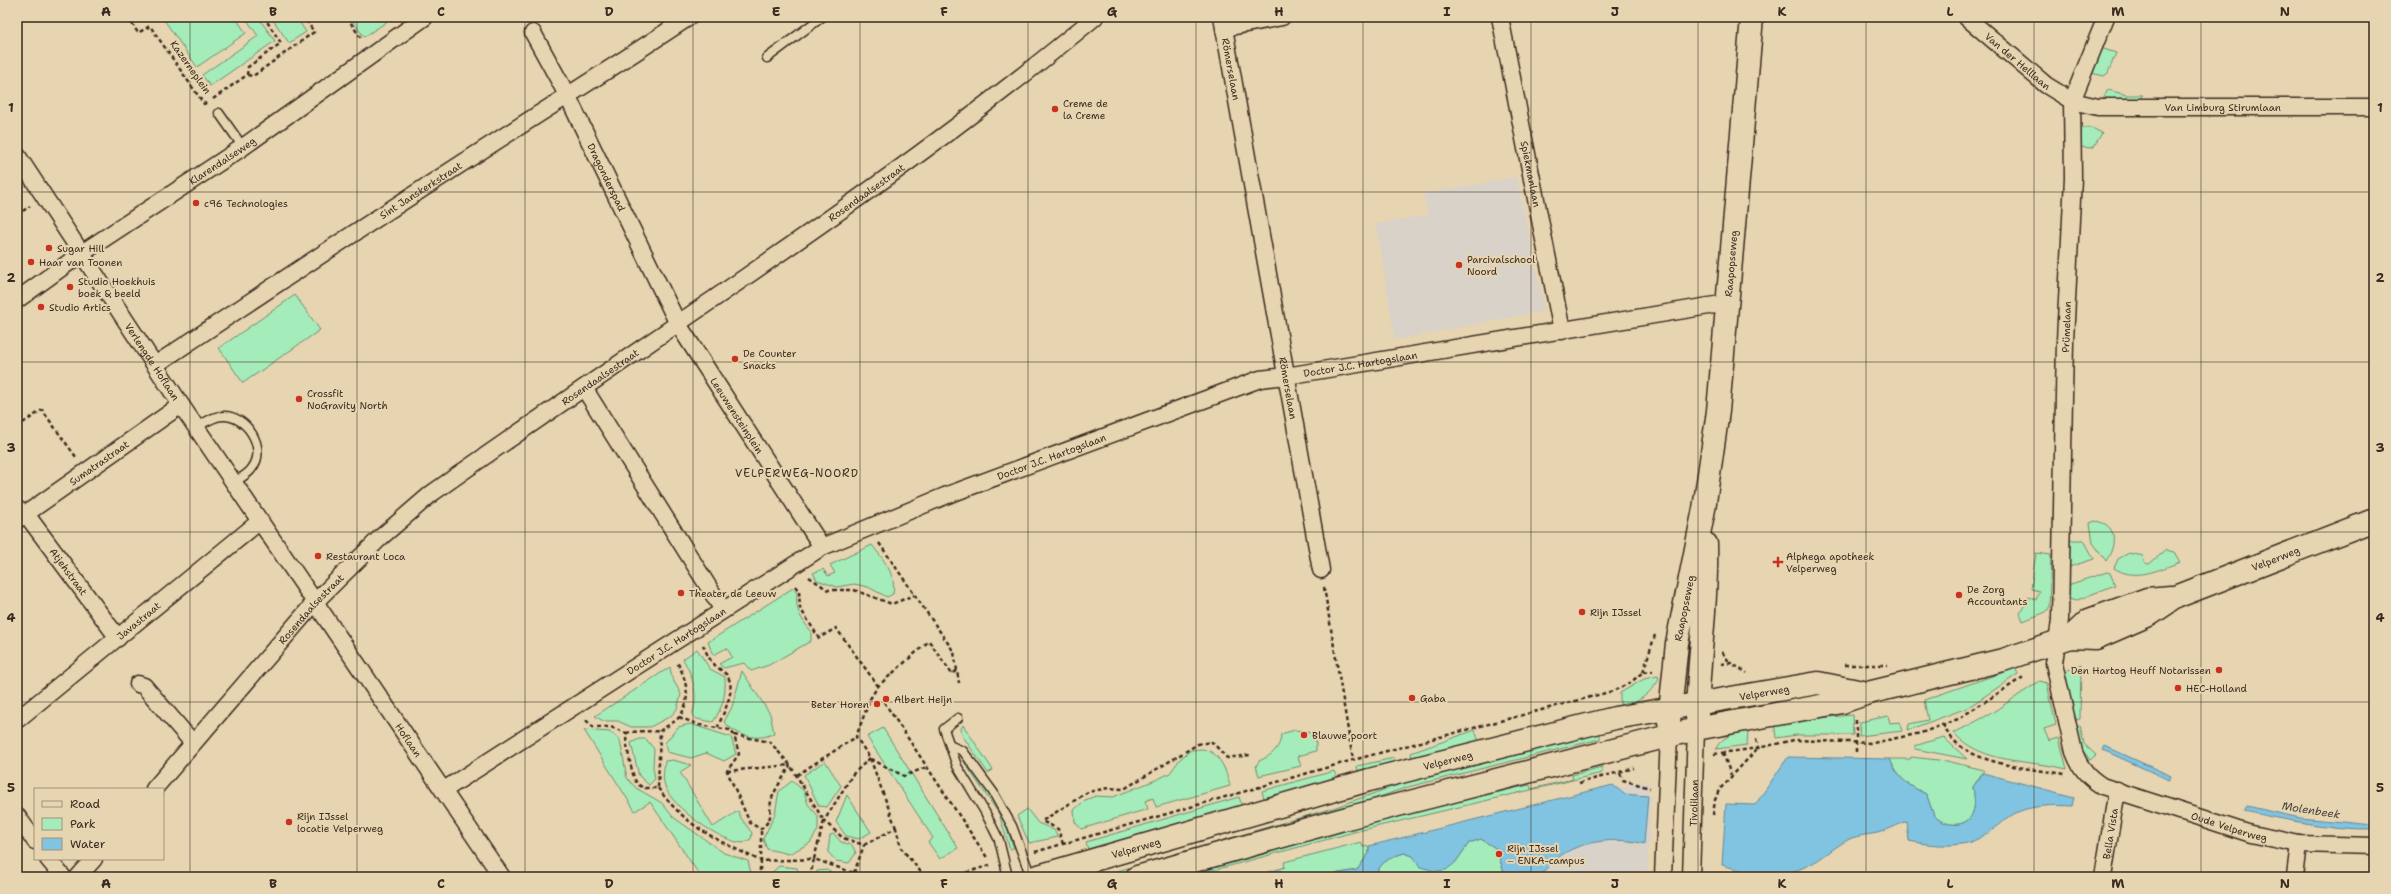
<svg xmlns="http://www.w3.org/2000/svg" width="2391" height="894" font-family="'Shantell Sans',sans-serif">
<rect width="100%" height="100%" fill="#e7d5b2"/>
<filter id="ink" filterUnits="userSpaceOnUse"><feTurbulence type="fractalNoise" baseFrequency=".025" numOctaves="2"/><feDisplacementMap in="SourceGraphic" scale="8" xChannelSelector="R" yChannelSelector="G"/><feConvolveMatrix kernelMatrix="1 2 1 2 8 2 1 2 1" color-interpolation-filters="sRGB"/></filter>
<g filter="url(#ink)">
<g fill="#d9d2c8">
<polygon points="1517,177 1544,306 1540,312 1395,340 1376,224 1428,215 1423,194"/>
<polygon points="1649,780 1648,794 1651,795 1647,877 1261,877"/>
</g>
<g fill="#a4ecba" stroke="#708b6c">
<polygon points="162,17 235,17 246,33 197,67"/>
<polygon points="245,17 258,17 275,41 210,86 202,75 258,36"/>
<polygon points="271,17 296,17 306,32 289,43"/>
<polygon points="350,17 394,17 364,37"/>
<polygon points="2101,48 2116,53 2108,73 2104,76 2091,73"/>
<polygon points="2108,90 2127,95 2143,95 2136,102 2109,101 2103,98"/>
<polygon points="2082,128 2092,128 2102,133 2093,148 2078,147"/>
<polygon points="295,295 320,330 243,383 219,348"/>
<path d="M2095,521C2119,524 2116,546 2106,561L2093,543L2090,523Z"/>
<polygon points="2069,540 2084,540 2094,559 2066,568"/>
<path d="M872,545C883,559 897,575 893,594L887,597L868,587L854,584L837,587L817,580L813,573L823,569L828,576L835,573L830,565Z"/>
<path d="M2166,550L2174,552L2180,562C2158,570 2135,582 2114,568L2118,559L2129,553L2143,556L2145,563L2149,564Z"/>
<polygon points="2036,553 2051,555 2049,608 2046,612 2023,621 2020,613 2029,597 2036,600 2039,591 2031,589"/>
<polygon points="2107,572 2110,573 2115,585 2075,601 2067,598 2068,585"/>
<path d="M793,588L797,593C795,610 801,619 811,631V641L769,665L751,671L744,663L724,668L719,664L732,657L727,648L713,655L708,642Z"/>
<path d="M697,649L710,669L725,677C726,695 723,707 713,722L697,719L692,715C699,696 693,676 683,659Z"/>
<polygon points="2081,665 2080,719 2074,720 2065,674 2068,670"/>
<polygon points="670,667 672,678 681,694 677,709 671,716 650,727 631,727 618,721 603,721 595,716"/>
<polygon points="2015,668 2018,674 1967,708 1908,730 1909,724 1928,720 1924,700"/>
<path d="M742,671L770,714L774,733C759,742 736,736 724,722L732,707Z"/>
<path d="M1658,676L1659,680C1649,694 1638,704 1620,707V693L1644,679Z"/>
<path d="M2040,681L2047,683L2056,725L2044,729L2049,741L2059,738L2067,769C2030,760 1981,764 1954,733L1990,714Z"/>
<polygon points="1852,715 1853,735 1797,735 1776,738 1774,722"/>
<polygon points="1888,716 1890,723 1900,722 1903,731 1859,736 1860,722"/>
<polygon points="690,724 731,737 736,754 724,761 706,753 691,758 667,752 665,743 678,727"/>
<polygon points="963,725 993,770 988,773 962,735 961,729"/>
<polygon points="2080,726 2084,744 2096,755 2090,760 2081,748 2075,727"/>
<polygon points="883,728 958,848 940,859 928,842 933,838 867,737"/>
<polygon points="584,730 610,732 620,740 627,778 636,788 662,803 673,817 724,853 748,861 752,877 701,877 650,802 635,811"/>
<path d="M1295,730L1309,732L1316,743V751L1298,756L1301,766L1259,776L1256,766L1259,761C1271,756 1281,748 1281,734Z"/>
<polygon points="1475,730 1479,742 1412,759 1411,753"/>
<path d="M1748,730L1747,745L1716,749C1720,737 1737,732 1748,730Z"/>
<polygon points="1600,733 1600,739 1408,787 1336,812 1116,877 1097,877 1333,808 1406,782"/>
<polygon points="1943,737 1967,759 1915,749 1915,746"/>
<polygon points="639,739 646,739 654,749 653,767 655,779 649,785 639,776 631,743"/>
<path d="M1191,750C1195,750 1202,748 1206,750C1221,754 1227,773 1230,786L1156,807L1153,798L1145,801L1148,809L1081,829L1075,822L1074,810L1085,800L1096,796L1113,797L1158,779L1170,773L1180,759Z"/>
<path d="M1911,757L1947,761L1984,770L1973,787C1974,795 1976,804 1973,812C1968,829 1943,827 1934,815C1931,810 1929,800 1926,794C1909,786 1897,778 1890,759H1910Z"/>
<polygon points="1394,758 1396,762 1358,772 1357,766"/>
<path d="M673,760L691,765L680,772L713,827L738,811L741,818L752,833L751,839L743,843C721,842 671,807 665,786C662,778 664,769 665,761Z"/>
<polygon points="966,760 1002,814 1014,848 1010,849 999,814 964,762"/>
<polygon points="825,761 841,786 827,807 819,806 804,775"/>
<polygon points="1602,767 1602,773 1354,832 1189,877 1168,877 1352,825 1530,785 1531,789 1573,779 1572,775"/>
<polygon points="1334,771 1337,778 1264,799 1262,791"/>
<polygon points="792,781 804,791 808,804 818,816 818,830 810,843 789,854 767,849 763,839 775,814 779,791"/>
<polygon points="847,795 871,832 859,839 846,836 836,822"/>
<polygon points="1239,797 1242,806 1088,849 1086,842"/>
<polygon points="1027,809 1038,823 1054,830 1058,837 1029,843 1017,816"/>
<polygon points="834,834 841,842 852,845 856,853 849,863 836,861 828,852 830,835"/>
<path d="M1481,839L1497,849L1505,877H1377C1376,863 1394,856 1404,853L1413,856L1455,863L1469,843Z"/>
<polygon points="1361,842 1363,847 1369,846 1369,853 1357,870 1317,877 1287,877 1279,869 1285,867 1284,862"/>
<polygon points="779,866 797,868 800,877 767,877"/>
<polygon points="827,870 837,877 816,877 817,871"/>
</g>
<g fill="#80c4e1" stroke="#648693">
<polygon points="2105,746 2171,776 2169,780 2103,750"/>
<path d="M1788,757L1890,759C1897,778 1909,786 1926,794C1929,800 1931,809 1934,815C1943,827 1968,829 1973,812C1976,804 1974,795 1973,787L1983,773L2074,797L2072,806C2055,805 2037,805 2020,811C2001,819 1988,838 1967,843C1947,847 1929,845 1909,841L1907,821C1899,824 1892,828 1884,831C1874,835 1863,834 1852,838C1840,843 1829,853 1818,860C1783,881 1759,876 1722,865L1726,804L1755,805Z"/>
<path d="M1613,785L1624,794L1648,796L1644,844C1620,837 1585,840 1563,854C1554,860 1546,869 1538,877H1505L1497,849L1481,839L1469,843L1455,863L1446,870L1435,871L1420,867L1413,856L1404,853C1394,856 1376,863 1377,877H1317L1357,870L1369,853V846Z"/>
<path d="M2247,806L2300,818L2374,825V829C2329,830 2288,820 2244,811Z"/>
<polygon points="1279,869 1287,877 1250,877"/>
</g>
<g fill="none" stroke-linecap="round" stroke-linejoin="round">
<defs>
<g id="lane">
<polyline points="767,58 822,17"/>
<polyline points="219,113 243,147"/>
<path d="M197,427C205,422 214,416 223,416C246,415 267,447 253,467C249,474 241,478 234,482"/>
<polyline points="958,718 944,729 957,766 985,812 999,840 1008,877"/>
<polyline points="951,746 963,751 993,792 1012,826 1031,877"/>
</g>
<g id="street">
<path id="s1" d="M1222,17L1321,570"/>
<path id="s2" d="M1500,17L1562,331"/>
<path id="s3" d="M1966,17L2046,85L2072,101L2098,107H2374"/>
<path id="s4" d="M2106,17L2072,101L2073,178L2065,341L2060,620L2054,663L2074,752C2080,768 2088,777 2102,786L2251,834L2299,844L2374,846"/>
<polyline points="1225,28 1282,17"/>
<path id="s5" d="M533,33L567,95L678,324L822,547"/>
<path id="s6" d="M17,155L181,405L502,877"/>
<path id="s7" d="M17,300L82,253L243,147L425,17"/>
<path id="s8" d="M155,365C251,301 347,237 444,175C525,122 608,71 689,17"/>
<polyline points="584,388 723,610"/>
<path id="s9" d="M17,509L26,514L118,638"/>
<path id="s10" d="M17,520L181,405"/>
<polyline points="138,684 144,686 193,743"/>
<path id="s11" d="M17,720L260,521"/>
<path id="s12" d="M154,789L316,601L380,538L431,494C653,336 885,192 1095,17"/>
<path id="s13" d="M444,790L822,547L945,496L1260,379L1286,376L1727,303"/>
<polyline points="17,816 35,841"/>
<polyline points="48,859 63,877"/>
<polyline points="78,877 94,859"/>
<polyline points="1663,877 1669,736"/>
<path id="s14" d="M1691,877L1696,729"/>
<path id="s15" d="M2103,877L2117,790"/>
<polyline points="2295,877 2299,844"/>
</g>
<g id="secondary">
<polyline points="2071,637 2089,620 2147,599 2171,597"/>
<path d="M1697,717C1698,660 1708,602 1706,544"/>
<path id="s16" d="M1669,722L1677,643L1704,509L1718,411L1752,17"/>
<path id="s17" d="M1035,877L1369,780L1615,718L1818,683L1868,693"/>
<path id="s18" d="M1137,877L1347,818L1696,729L1842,702L1868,693L2003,660L2071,637L2096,638L2149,615L2176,597L2374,520"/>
</g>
</defs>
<use href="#lane" stroke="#3b2a1e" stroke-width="11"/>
<use href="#street" stroke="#3b2a1e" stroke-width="19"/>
<use href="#secondary" stroke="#3b2a1e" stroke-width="25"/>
<g stroke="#3b2a1e" stroke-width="2.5" stroke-dasharray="4 3" stroke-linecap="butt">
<polyline points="128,17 138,33 150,26 204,104 208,102"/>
<polyline points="347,17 362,40"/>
<polyline points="247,75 248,67 281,43 264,17"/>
<polyline points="213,99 247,75 253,76 314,32 304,17"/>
<polyline points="17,215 30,206"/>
<polyline points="17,427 42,410 76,457"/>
<polyline points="879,543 954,652 959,683"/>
<polyline points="809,577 828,590 854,590 892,604 914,595"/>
<polyline points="795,586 799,591 800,608 819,638 836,628 878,686"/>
<polyline points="1324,587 1353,760"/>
<path d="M703,645C706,651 709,660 714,664C717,668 722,670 726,674C738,689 723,712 718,727"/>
<polyline points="1722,652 1730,663"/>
<polyline points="1721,664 1731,663 1747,673"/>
<polyline points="1844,665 1887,665"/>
<polyline points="1643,672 1655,635"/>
<polyline points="884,702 988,859"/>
<path d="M679,717L699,725L730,730L734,735L739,754L727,771L750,823L761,829C776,816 767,813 772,798C776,787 785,776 790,765"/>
<path d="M586,720L593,727H611L626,733C625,740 632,774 635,780C637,784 640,786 644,788H658L660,731C666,726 676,722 680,716C692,700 686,678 677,662"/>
<polyline points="1856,720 1856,752"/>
<path d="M1943,724C1959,765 2028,768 2065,774"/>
<path d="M626,733C637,730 648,732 660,731"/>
<polyline points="734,735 770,742 790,765 824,821 814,859 761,861 759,877"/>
<polyline points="1756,739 1758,748"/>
<polyline points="1723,753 1731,775"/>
<polyline points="1714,754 1758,748 1794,740 1873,743 1921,733 1958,719 2025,676"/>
<polyline points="870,758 853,774 824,821 843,838 864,845 896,828 901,848 925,877"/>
<polyline points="871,759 904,776 927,767"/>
<polyline points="727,771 790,765"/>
<polyline points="1620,773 1623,780 1650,788"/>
<polyline points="797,775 856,737"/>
<polyline points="1579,783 1634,768"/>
<path d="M658,788C687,828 717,840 761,861V829"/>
<polyline points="1713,815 1715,800 1719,790 1757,749"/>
<polyline points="896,828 870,758 856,737 870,699 878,686 929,641 952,674 958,670"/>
<polyline points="1063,844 1058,829 1042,821 1088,792 1108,788 1124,789 1198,744 1212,742 1227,758 1250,755"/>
<polyline points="1035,852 1353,760 1613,691 1630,683 1643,672 1653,671"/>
<polyline points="854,873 864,845"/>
<polyline points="810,877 814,859 854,873 856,877"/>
<polyline points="953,877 990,865"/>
</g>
<use href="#lane" stroke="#e7d5b2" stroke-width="8"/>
<use href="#street" stroke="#e7d5b2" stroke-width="16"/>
<use href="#secondary" stroke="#e7d5b2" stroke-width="22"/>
</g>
</g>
<path fill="none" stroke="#3b2a1e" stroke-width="1" stroke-opacity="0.55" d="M190,17V877M357,17V877M525,17V877M693,17V877M860,17V877M1028,17V877M1196,17V877M1363,17V877M1531,17V877M1698,17V877M1866,17V877M2034,17V877M2201,17V877M17,192H2374M17,362H2374M17,532H2374M17,702H2374"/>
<g fill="#c8321e" stroke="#e7d5b2" stroke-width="1.5">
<circle cx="1055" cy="109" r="4"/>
<circle cx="196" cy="203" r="4"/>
<circle cx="49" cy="248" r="4"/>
<circle cx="31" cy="262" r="4"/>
<circle cx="1459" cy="265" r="4"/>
<circle cx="70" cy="287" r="4"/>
<circle cx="41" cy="307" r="4"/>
<circle cx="735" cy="359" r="4"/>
<circle cx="299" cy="399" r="4"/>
<circle cx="318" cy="556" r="4"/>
<path d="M1776 556h4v4h4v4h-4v4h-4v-4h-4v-4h4z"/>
<circle cx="681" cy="593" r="4"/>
<circle cx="1959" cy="595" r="4"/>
<circle cx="1582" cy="612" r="4"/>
<circle cx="2219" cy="670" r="4"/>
<circle cx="2178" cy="688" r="4"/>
<circle cx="1412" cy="698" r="4"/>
<circle cx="886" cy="699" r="4"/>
<circle cx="877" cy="704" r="4"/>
<circle cx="1304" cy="735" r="4"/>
<circle cx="289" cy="822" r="4"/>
<circle cx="1499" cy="854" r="4"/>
</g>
<g text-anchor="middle" stroke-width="4" stroke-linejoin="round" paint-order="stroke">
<g font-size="10" fill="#3b2a1e" stroke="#e7d5b2">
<text dy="4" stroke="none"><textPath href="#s3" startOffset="68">Van der Helllaan</textPath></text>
<text transform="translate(191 67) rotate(55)" y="4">Kazerneplein</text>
<text dy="4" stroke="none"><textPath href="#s1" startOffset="53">Römerselaan</textPath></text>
<text dy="4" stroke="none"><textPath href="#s3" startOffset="287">Van Limburg Stirumlaan</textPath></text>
<text dy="4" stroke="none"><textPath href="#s7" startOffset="248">Klarendalseweg</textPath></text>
<text dy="4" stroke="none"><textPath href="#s2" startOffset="160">Spiekmanlaan</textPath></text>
<text dy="4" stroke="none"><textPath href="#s5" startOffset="162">Dragonderspad</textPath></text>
<text dy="4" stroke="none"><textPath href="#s8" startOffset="318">Sint Janskerkstraat</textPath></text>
<text dy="4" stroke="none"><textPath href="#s12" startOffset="935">Rosendaalsestraat</textPath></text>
<text dy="4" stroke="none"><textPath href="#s16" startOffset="463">Raapopseweg</textPath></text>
<text transform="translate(2066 327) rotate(-88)" y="4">Prümelaan</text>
<text dy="4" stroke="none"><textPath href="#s6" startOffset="247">Verlengde Hoflaan</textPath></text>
<text dy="4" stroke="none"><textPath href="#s13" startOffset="1020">Doctor J.C. Hartogslaan</textPath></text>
<text dy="4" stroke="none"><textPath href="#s12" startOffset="611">Rosendaalsestraat</textPath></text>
<text dy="4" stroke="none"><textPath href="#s1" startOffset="377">Römerselaan</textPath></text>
<text dy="4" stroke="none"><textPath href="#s5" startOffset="434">Leeuwensteinplein</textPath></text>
<text dy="4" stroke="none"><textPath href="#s13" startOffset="696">Doctor J.C. Hartogslaan</textPath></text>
<text dy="4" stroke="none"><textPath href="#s10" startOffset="100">Sumatrastraat</textPath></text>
<text dy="4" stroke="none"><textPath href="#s18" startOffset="1187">Velperweg</textPath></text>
<text dy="4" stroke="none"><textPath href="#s9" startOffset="82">Atjehstraat</textPath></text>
<text dy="4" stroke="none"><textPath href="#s16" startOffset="115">Raapopseweg</textPath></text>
<text dy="4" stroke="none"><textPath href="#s12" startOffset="239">Rosendaalsestraat</textPath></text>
<text dy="4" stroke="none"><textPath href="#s11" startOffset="157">Javastraat</textPath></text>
<text dy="4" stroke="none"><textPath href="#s13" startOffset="276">Doctor J.C. Hartogslaan</textPath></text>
<text dy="4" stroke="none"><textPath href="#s17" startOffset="753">Velperweg</textPath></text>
<text dy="4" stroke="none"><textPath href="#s6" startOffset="704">Hoflaan</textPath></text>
<text dy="4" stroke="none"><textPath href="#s17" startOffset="429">Velperweg</textPath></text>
<text dy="4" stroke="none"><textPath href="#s14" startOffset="74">Tivolilaan</textPath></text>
<text dy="4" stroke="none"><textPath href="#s4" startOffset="923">Oude Velperweg</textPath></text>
<text dy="4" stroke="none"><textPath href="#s15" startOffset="44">Bella Vista</textPath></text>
<text dy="4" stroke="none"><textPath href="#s17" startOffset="105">Velperweg</textPath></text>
</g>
<g font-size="10" fill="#3b2a1e" stroke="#e7d5b2" text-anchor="start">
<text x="1063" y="107">Creme de<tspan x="1063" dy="12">la Creme</tspan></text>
<text x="204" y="207">c96 Technologies</text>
<text x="57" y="252">Sugar Hill</text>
<text x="1467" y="263">Parcivalschool<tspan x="1467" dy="12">Noord</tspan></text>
<text x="39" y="266">Haar van Toonen</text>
<text x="78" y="285">Studio Hoekhuis<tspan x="78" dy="12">boek &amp; beeld</tspan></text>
<text x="49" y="311">Studio Artics</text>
<text x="743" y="357">De Counter<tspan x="743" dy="12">Snacks</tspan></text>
<text x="307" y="397">Crossfit<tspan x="307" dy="12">NoGravity North</tspan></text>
<text x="326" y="560">Restaurant Loca</text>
<text x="1786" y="560">Alphega apotheek<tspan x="1786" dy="12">Velperweg</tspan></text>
<text x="1967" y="593">De Zorg<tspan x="1967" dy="12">Accountants</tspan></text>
<text x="689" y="597">Theater de Leeuw</text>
<text x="1590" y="616">Rijn IJssel</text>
<text x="2211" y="674" text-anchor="end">Den Hartog Heuff Notarissen</text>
<text x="2186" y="692">HEC-Holland</text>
<text x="1420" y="702">Gaba</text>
<text x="894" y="703">Albert Heijn</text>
<text x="869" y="708" text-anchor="end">Beter Horen</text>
<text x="1312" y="739">Blauwe poort</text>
<text x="297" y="820">Rijn IJssel<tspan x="297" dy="12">locatie Velperweg</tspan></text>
<text x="1507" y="852">Rijn IJssel<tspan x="1507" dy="12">– ENKA-campus</tspan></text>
</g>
<g font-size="11" letter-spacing="1" fill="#3b2a1e" stroke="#e7d5b2">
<text x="797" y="477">VELPERWEG-NOORD</text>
</g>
<g font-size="11" font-style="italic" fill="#45413b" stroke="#e7d5b2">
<text transform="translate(2311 810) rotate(9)" y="4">Molenbeek</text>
</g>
</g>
<rect width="2391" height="894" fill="none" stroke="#e7d5b2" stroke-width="44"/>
<rect x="34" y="788" width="130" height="72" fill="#e7d5b2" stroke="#a29177"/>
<rect x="42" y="801" width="20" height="6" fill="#e7d5b2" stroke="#a29177"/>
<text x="70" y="808" font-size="12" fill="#3b2a1e">Road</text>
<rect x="42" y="818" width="20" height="12" fill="#a4ecba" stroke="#a29177"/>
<text x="70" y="828" font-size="12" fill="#3b2a1e">Park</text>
<rect x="42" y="838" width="20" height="12" fill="#80c4e1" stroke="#a29177"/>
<text x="70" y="848" font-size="12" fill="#3b2a1e">Water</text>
<rect x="22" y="22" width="2347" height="850" fill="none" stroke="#3b2a1e" stroke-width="1.5"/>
<g font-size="13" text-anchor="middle" font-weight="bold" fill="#3b2a1e">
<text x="106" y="16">A</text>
<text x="273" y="16">B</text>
<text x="441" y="16">C</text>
<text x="609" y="16">D</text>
<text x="776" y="16">E</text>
<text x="944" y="16">F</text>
<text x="1112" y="16">G</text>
<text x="1279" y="16">H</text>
<text x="1447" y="16">I</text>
<text x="1615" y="16">J</text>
<text x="1782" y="16">K</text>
<text x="1950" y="16">L</text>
<text x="2118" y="16">M</text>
<text x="2285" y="16">N</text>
<text x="11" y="112">1</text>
<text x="2380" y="112">1</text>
<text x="11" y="282">2</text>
<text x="2380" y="282">2</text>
<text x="11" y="452">3</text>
<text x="2380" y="452">3</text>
<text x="11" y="622">4</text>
<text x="2380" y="622">4</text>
<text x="11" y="792">5</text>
<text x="2380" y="792">5</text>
<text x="106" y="888">A</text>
<text x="273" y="888">B</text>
<text x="441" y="888">C</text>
<text x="609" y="888">D</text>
<text x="776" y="888">E</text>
<text x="944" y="888">F</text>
<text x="1112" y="888">G</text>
<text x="1279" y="888">H</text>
<text x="1447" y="888">I</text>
<text x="1615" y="888">J</text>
<text x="1782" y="888">K</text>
<text x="1950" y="888">L</text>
<text x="2118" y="888">M</text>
<text x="2285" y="888">N</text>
</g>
</svg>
